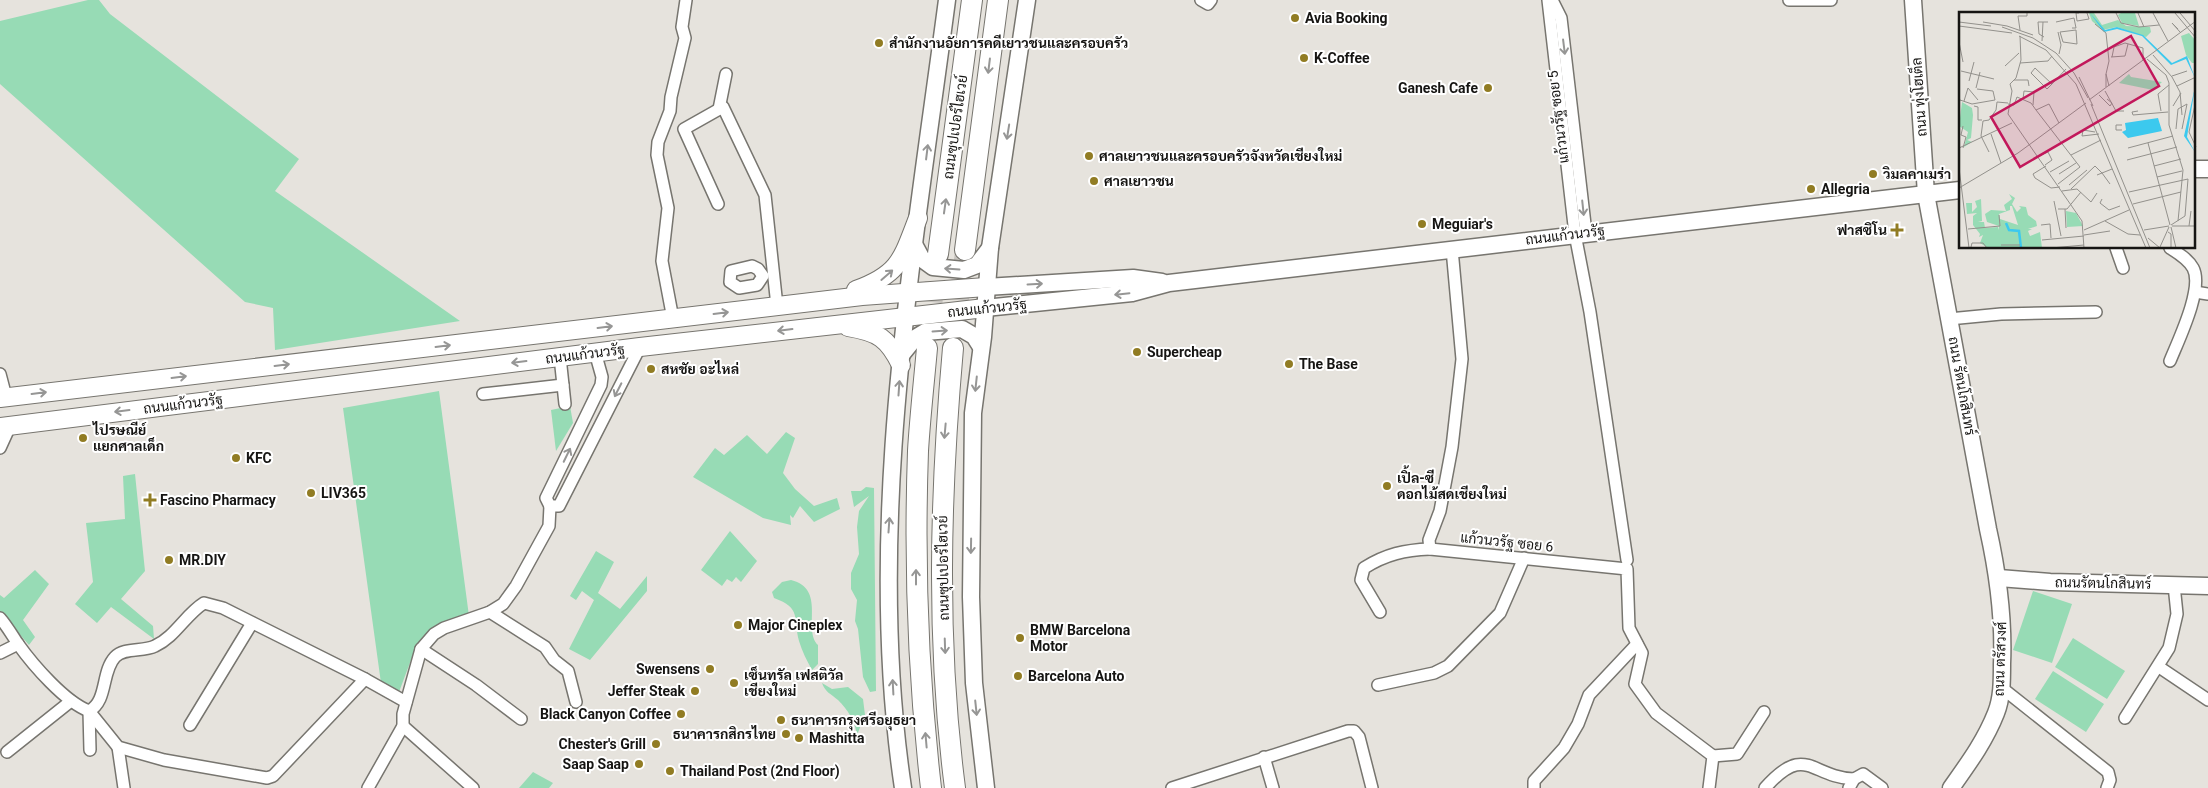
<svg xmlns="http://www.w3.org/2000/svg" width="2208" height="788" font-family="Roboto,Sarabun,sans-serif">
<rect width="100%" height="100%" fill="#e6e3dd"/>
<g fill="#97dbb5">
<polygon points="88,0 99,0 110,14 299,159 275,191 460,321 275,350 273,308 245,302 0,84 0,21"/>
<polygon points="439,391 469,616 441,624 417,644 399,692 381,683 343,408"/>
<polygon points="570,406 573,423 556,451 551,410"/>
<polygon points="786,432 795,438 783,473 795,489 814,506 837,498 840,509 814,522 800,506 793,518 790,515 791,525 763,518 693,477 715,448 724,455 747,435 767,454"/>
<polygon points="135,474 145,571 121,599 153,626 154,639 111,607 97,623 75,604 93,582 86,523 125,519 123,476"/>
<polygon points="866,487 874,488 876,691 870,692 863,677 858,629 855,621 857,600 851,589 851,573 859,554 857,527 859,511 869,496 854,507 851,491 861,491"/>
<polygon points="730,531 757,561 741,582 736,577 732,582 727,579 722,586 701,570"/>
<polygon points="596,551 614,562 598,593 620,609 647,576 647,591 590,660 569,649 594,600 582,591 576,600 570,596"/>
<polygon points="35,570 49,584 23,620 35,637 29,645 0,612 0,595 4,598"/>
<path d="M791,580C827,589 802,629 818,645V664L812,670C807,661 802,651 799,641C793,618 802,608 774,598L772,592L782,582Z"/>
<polygon points="2033,591 2072,604 2052,663 2013,650"/>
<polygon points="2073,638 2125,671 2107,699 2055,667"/>
<polygon points="2053,671 2104,704 2086,732 2035,699"/>
<path d="M822,683L832,689L848,687L863,699L865,715L857,735C855,721 848,710 838,700C831,694 825,692 822,683Z"/>
<polygon points="533,772 553,783 549,788 519,788"/>
</g>
<g fill="none" stroke-linecap="round" stroke-linejoin="round">
<g stroke="#c7c4bf" stroke-width="20" stroke-dasharray="20 10" stroke-linecap="butt">
<polyline points="955,330 965,252"/>
<polyline points="929,332 938,254"/>
</g>
<defs>
<g id="street">
<polyline points="1201,0 1208,4 1211,0"/>
<polyline points="1548,0 1575,234 1590,312 1627,560"/>
<polyline points="1552,0 1561,18 1586,233"/>
<polyline points="1789,0 1831,0"/>
<polyline points="719,109 726,74"/>
<polyline points="718,204 684,129 723,107 765,195 777,306"/>
<polyline points="2116,248 2123,268"/>
<polyline points="1452,249 1462,359 1452,447 1440,511 1429,540 1430,549 1627,569 1629,628 1642,653 1635,684 1656,713 1713,756 1709,788"/>
<polygon points="752,266 758,269 763,276 757,285 739,288 730,282 731,271"/>
<polyline points="2195,292 2208,294"/>
<polyline points="673,319 662,261 668,208 657,155 658,142 670,111 671,97 685,38 682,27 686,0"/>
<polyline points="1949,319 2001,314 2096,312"/>
<polyline points="595,352 602,377 601,385 546,498 550,506 559,506 640,347"/>
<polyline points="560,357 565,404"/>
<path d="M2170,361C2178,341 2204,288 2193,268C2188,259 2178,253 2170,248"/>
<polyline points="0,374 6,397"/>
<polyline points="483,394 563,385"/>
<polyline points="0,448 10,426"/>
<polyline points="490,612 545,647 554,660 568,671 576,702"/>
<path d="M1380,612L1361,580L1364,568C1386,554 1405,550 1430,549"/>
<path d="M0,618C7,626 12,635 18,644C33,665 65,702 89,711C108,701 101,672 115,657C124,647 143,652 155,646C175,637 186,614 204,603L223,608L365,679L406,702"/>
<polyline points="421,649 476,685 521,719"/>
<polyline points="0,653 18,644"/>
<polyline points="2159,667 2208,700"/>
<polyline points="1378,685 1434,673 1448,666 1500,613 1524,558"/>
<polyline points="2002,688 2108,772 2110,780 2107,788"/>
<polyline points="89,711 118,747 164,760 267,778 273,776 365,679"/>
<polyline points="89,711 90,750"/>
<polyline points="2125,718 2169,648 2177,614 2174,585"/>
<polyline points="190,725 252,623"/>
<polyline points="403,726 473,788"/>
<polyline points="118,747 124,788"/>
<polyline points="7,752 71,701"/>
<polyline points="1713,756 1737,754 1764,712"/>
<polyline points="1264,757 1273,788"/>
<polyline points="368,788 403,726 403,714 421,649 434,634 444,628 490,612 503,604 516,586 549,526 550,506"/>
<polyline points="1172,788 1348,731 1354,731 1359,737 1372,788"/>
<polyline points="1534,788 1534,781 1564,748 1578,724 1589,695 1637,644"/>
<path d="M1765,788C1806,742 1810,777 1854,779"/>
<polyline points="1849,788 1854,779 1863,774 1882,788"/>
</g>
<g id="secondary">
<path d="M1913,0L1926,194L1988,529C1998,574 2004,618 2002,664C2002,681 2002,698 1996,713C1985,741 1968,764 1951,788"/>
<polyline points="2194,169 2208,169"/>
<polyline points="915,246 922,259 933,267 964,270 977,265 990,248"/>
<polyline points="986,287 1133,278 1162,282"/>
<polyline points="985,308 1132,293 1169,283 1960,190"/>
<polyline points="902,354 915,338 925,332 962,329 974,336 981,347"/>
<polyline points="1999,578 2050,582 2208,586"/>
<path d="M903,788C864,528 913,258 947,0"/>
<polyline points="986,788 974,683 971,597 973,413 983,337 990,248 1027,0"/>
</g>
<g id="primary">
<path d="M856,290C900,274 902,259 918,218"/>
<path d="M848,327C878,332 888,338 901,365"/>
<polyline points="0,398 862,296 986,287"/>
<polyline points="0,427 640,347 985,308"/>
</g>
<g id="highway">
<polyline points="965,250 998,0"/>
<polyline points="938,254 972,0"/>
<path d="M927,348C924,382 920,417 918,451C914,564 918,676 931,788"/>
<path d="M953,348C940,494 936,642 955,788"/>
</g>
</defs>
<use href="#street" stroke="#77756f" stroke-width="14"/>
<use href="#secondary" stroke="#77756f" stroke-width="19"/>
<use href="#primary" stroke="#77756f" stroke-width="20"/>
<use href="#highway" stroke="#77756f" stroke-width="22"/>
<use href="#street" stroke="#fff" stroke-width="11"/>
<use href="#secondary" stroke="#fff" stroke-width="16"/>
<use href="#primary" stroke="#fff" stroke-width="18"/>
<use href="#highway" stroke="#fff" stroke-width="20"/>
</g>
<defs><path id="oneway-shaft" d="M-6 0H5M1.5-3L5.5 0L1.5 3" fill="none" stroke-width="1.6" stroke-linecap="round" stroke-linejoin="round" transform="scale(1.25)"/></defs>
<g stroke="#969695">
<use href="#oneway-shaft" transform="translate(1564 47) rotate(83)"/>
<use href="#oneway-shaft" transform="translate(989 66) rotate(97)"/>
<use href="#oneway-shaft" transform="translate(1008 132) rotate(99)"/>
<use href="#oneway-shaft" transform="translate(927 152) rotate(-83)"/>
<use href="#oneway-shaft" transform="translate(945 206) rotate(-82)"/>
<use href="#oneway-shaft" transform="translate(1583 208) rotate(84)"/>
<use href="#oneway-shaft" transform="translate(952 269) rotate(-176)"/>
<use href="#oneway-shaft" transform="translate(887 275) rotate(-41)"/>
<use href="#oneway-shaft" transform="translate(1035 284) rotate(-3)"/>
<use href="#oneway-shaft" transform="translate(1122 294) rotate(174)"/>
<use href="#oneway-shaft" transform="translate(721 313) rotate(-7)"/>
<use href="#oneway-shaft" transform="translate(605 327) rotate(-7)"/>
<use href="#oneway-shaft" transform="translate(785 330) rotate(173)"/>
<use href="#oneway-shaft" transform="translate(940 331) rotate(-4)"/>
<use href="#oneway-shaft" transform="translate(443 346) rotate(-7)"/>
<use href="#oneway-shaft" transform="translate(519 362) rotate(173)"/>
<use href="#oneway-shaft" transform="translate(282 365) rotate(-7)"/>
<use href="#oneway-shaft" transform="translate(179 377) rotate(-7)"/>
<use href="#oneway-shaft" transform="translate(976 384) rotate(96)"/>
<use href="#oneway-shaft" transform="translate(899 388) rotate(-86)"/>
<use href="#oneway-shaft" transform="translate(618 390) rotate(117)"/>
<use href="#oneway-shaft" transform="translate(39 393) rotate(-7)"/>
<use href="#oneway-shaft" transform="translate(122 411) rotate(173)"/>
<use href="#oneway-shaft" transform="translate(945 431) rotate(95)"/>
<use href="#oneway-shaft" transform="translate(567 455) rotate(-64)"/>
<use href="#oneway-shaft" transform="translate(889 525) rotate(-86)"/>
<use href="#oneway-shaft" transform="translate(971 546) rotate(91)"/>
<use href="#oneway-shaft" transform="translate(916 577) rotate(-90)"/>
<use href="#oneway-shaft" transform="translate(945 646) rotate(88)"/>
<use href="#oneway-shaft" transform="translate(893 687) rotate(-93)"/>
<use href="#oneway-shaft" transform="translate(976 708) rotate(84)"/>
<use href="#oneway-shaft" transform="translate(926 740) rotate(-95)"/>
</g>
<g fill="#917c23" stroke="#fff" stroke-width="2">
<circle cx="1295" cy="18" r="5"/>
<circle cx="879" cy="43" r="5"/>
<circle cx="1304" cy="58" r="5"/>
<circle cx="1488" cy="88" r="5"/>
<circle cx="1089" cy="156" r="5"/>
<circle cx="1873" cy="174" r="5"/>
<circle cx="1094" cy="181" r="5"/>
<circle cx="1811" cy="189" r="5"/>
<circle cx="1422" cy="224" r="5"/>
<path d="M1894.5 222.5h5v5h5v5h-5v5h-5v-5h-5v-5h5z"/>
<circle cx="1137" cy="352" r="5"/>
<circle cx="1289" cy="364" r="5"/>
<circle cx="651" cy="369" r="5"/>
<circle cx="83" cy="438" r="5"/>
<circle cx="236" cy="458" r="5"/>
<circle cx="1387" cy="486" r="5"/>
<circle cx="311" cy="493" r="5"/>
<path d="M147.5 492.5h5v5h5v5h-5v5h-5v-5h-5v-5h5z"/>
<circle cx="169" cy="560" r="5"/>
<circle cx="738" cy="625" r="5"/>
<circle cx="1020" cy="638" r="5"/>
<circle cx="710" cy="669" r="5"/>
<circle cx="1018" cy="676" r="5"/>
<circle cx="734" cy="683" r="5"/>
<circle cx="695" cy="691" r="5"/>
<circle cx="681" cy="714" r="5"/>
<circle cx="781" cy="720" r="5"/>
<circle cx="786" cy="734" r="5"/>
<circle cx="799" cy="738" r="5"/>
<circle cx="656" cy="744" r="5"/>
<circle cx="639" cy="764" r="5"/>
<circle cx="670" cy="771" r="5"/>
</g>
<g text-anchor="middle" stroke-width="4" stroke-linejoin="round" paint-order="stroke">
<g font-size="14" font-weight="bold" fill="#161513" stroke="#fff" text-anchor="start">
<text x="1305" y="23">Avia Booking</text>
<text x="889" y="48">สำนักงานอัยการคดีเยาวชนและครอบครัว</text>
<text x="1314" y="63">K-Coffee</text>
<text x="1478" y="93" text-anchor="end">Ganesh Cafe</text>
<text x="1099" y="161">ศาลเยาวชนและครอบครัวจังหวัดเชียงใหม่</text>
<text x="1883" y="179">วิมลคาเมร่า</text>
<text x="1104" y="186">ศาลเยาวชน</text>
<text x="1821" y="194">Allegria</text>
<text x="1432" y="229">Meguiar's</text>
<text x="1887" y="235" text-anchor="end">ฟาสซิโน</text>
<text x="1147" y="357">Supercheap</text>
<text x="1299" y="369">The Base</text>
<text x="661" y="374">สหชัย อะไหล่</text>
<text x="93" y="435">ไปรษณีย์<tspan x="93" dy="16">แยกศาลเด็ก</tspan></text>
<text x="246" y="463">KFC</text>
<text x="1397" y="483">เปิ้ล-ซี<tspan x="1397" dy="16">ดอกไม้สดเชียงใหม่</tspan></text>
<text x="321" y="498">LIV365</text>
<text x="160" y="505">Fascino Pharmacy</text>
<text x="179" y="565">MR.DIY</text>
<text x="748" y="630">Major Cineplex</text>
<text x="1030" y="635">BMW Barcelona<tspan x="1030" dy="16">Motor</tspan></text>
<text x="700" y="674" text-anchor="end">Swensens</text>
<text x="744" y="680">เซ็นทรัล เฟสติวัล<tspan x="744" dy="16">เชียงใหม่</tspan></text>
<text x="1028" y="681">Barcelona Auto</text>
<text x="685" y="696" text-anchor="end">Jeffer Steak</text>
<text x="671" y="719" text-anchor="end">Black Canyon Coffee</text>
<text x="791" y="725">ธนาคารกรุงศรีอยุธยา</text>
<text x="776" y="739" text-anchor="end">ธนาคารกสิกรไทย</text>
<text x="809" y="743">Mashitta</text>
<text x="646" y="749" text-anchor="end">Chester's Grill</text>
<text x="629" y="769" text-anchor="end">Saap Saap</text>
<text x="680" y="776">Thailand Post (2nd Floor)</text>
</g>
<g font-size="14" fill="#161513" stroke="#fff">
<text transform="translate(1919 97) rotate(-94)" y="5">ถนน ทุ่งโฮเต็ล</text>
<text transform="translate(1558 117) rotate(-97)" y="5">แก้วนวรัฐ ซอย 5</text>
<text transform="translate(955 127) rotate(-82)" y="5">ถนนซุปเปอร์ไฮเวย์</text>
<text transform="translate(1565 235) rotate(-7)" y="5">ถนนแก้วนวรัฐ</text>
<text transform="translate(987 308) rotate(-6)" y="5">ถนนแก้วนวรัฐ</text>
<text transform="translate(585 354) rotate(-7)" y="5">ถนนแก้วนวรัฐ</text>
<text transform="translate(1962 386) rotate(80)" y="5">ถนน รัตนโกสินทร์</text>
<text transform="translate(183 404) rotate(-7)" y="5">ถนนแก้วนวรัฐ</text>
<text transform="translate(1507 542) rotate(6)" y="5">แก้วนวรัฐ ซอย 6</text>
<text transform="translate(943 568) rotate(-91)" y="5">ถนนซุปเปอร์ไฮเวย์</text>
<text transform="translate(2103 583) rotate(1)" y="5">ถนนรัตนโกสินทร์</text>
<text transform="translate(2000 659) rotate(-88)" y="5">ถนน ตรัสวงศ์</text>
</g>
</g>
<g transform="translate(1959 12)">
<rect width="236" height="236" fill="#e6e3dd"/>
<path d="M130,1H135L143,13L159,8L167,14L191,15L192,20L187,25L158,15L143,18L133,9ZM162,1H176L180,14L163,11L159,3ZM230,21L236,28V51H233L227,43L222,24ZM170,62L172,65L203,70L194,78L160,71ZM3,90L13,96L14,103L12,126L8,128L13,130L5,135L9,120L0,114ZM50,182L56,186L53,192L58,200L62,196L60,194L67,195L69,203L77,209L78,214L69,217H73L69,219L71,224L81,220L83,236H29L21,231L24,223L20,225L21,222L14,213V204L18,201L8,202L7,191H13V200L18,195L16,189L22,187L23,209L19,210H25L26,216L39,215L40,218V214L28,210L26,202L32,198L47,199L45,193L53,187ZM51,194H53L59,213L41,207L40,202L51,198ZM107,199L117,201L124,214L108,215Z" fill="#97dbb5" fill-rule="evenodd"/>
<path d="M131,1L146,18L158,15L184,23L213,51L228,44L236,66L227,47L212,53L183,24L158,17L145,20ZM236,75L228,125L236,140L225,124ZM199,106L203,119L169,126L163,120L167,118L166,111Z" fill="#3cc9ee"/>
<path fill="none" stroke="#3cc9ee" stroke-width="2.5" d="M47,211L50,218L60,219L62,236"/>
<path fill="none" stroke="#93918c" stroke-width="1" d="M120,1H117L118,9L130,7L128,1M157,1L162,11L180,15L200,13M179,1L185,15M194,1L209,29M216,1L237,26M221,1L237,20M0,10L32,14M24,10L48,14L74,23M97,10L115,6L117,16H113M136,12L147,21L150,49L147,62M0,14L53,21M43,15L74,26L97,41L115,61L129,86M219,17L213,11L221,20M61,18L59,4H68V1M117,18L118,32L104,30L101,20ZM99,20L102,33L100,42M60,24L87,38L117,72L187,236M61,24L62,48L57,66L51,72L53,79L49,102L123,209L125,236M85,25L80,22L79,10H89M83,29L84,10M0,30L4,50M194,43L213,65L221,80L223,103M152,45L166,44L169,32M153,45L155,35L166,31L184,36V48M188,47L207,63L210,71V113L224,158L219,209M61,51L89,49L93,44M46,54L60,41M2,59L35,67M213,64L228,59M120,65L134,94M55,68H69L70,74M10,69L15,50M93,72L76,56L72,61L88,77L93,72L107,57M218,74L237,65M147,75V62L150,74M17,76L21,60M18,77L34,79L36,88M146,79L157,99H165M140,83L151,94L153,91L148,87M64,87L65,79L75,80L74,93M1,88L13,92L36,88M130,88L237,9M5,89L9,76L19,88M49,92L55,93L58,85L72,91L77,98L90,92L100,111M132,92L191,236M236,93L230,120L237,135M15,94L19,95V108H23M214,94L222,81M77,98L121,155L99,172M179,99L173,100L174,103L209,100M202,99L199,82L210,73M163,113H157V118H163M4,114L2,123L7,125L4,136M217,117L219,97L228,92L223,117M136,120L124,118L123,124L140,122M32,122L42,151M189,131L211,213M0,136L53,111M169,136L214,124M30,140L22,124L24,109L30,108L37,98L38,90L49,91M112,143L142,128M80,144L89,140L93,148L86,153M168,148L218,135M87,154L74,162L76,166L92,176L101,175M195,154L222,147M0,156L10,236M91,160L110,149M100,162L117,151M138,163L143,161L151,172M198,165L223,159M110,173L128,158M0,176L59,141L127,91M112,177L136,154L143,161L153,157M103,179L118,177L132,190L138,181M170,180L229,167L226,204L212,213M143,187L141,191L150,198L161,194M95,189L102,224M174,192L222,180M99,197H108L122,180M106,197L107,216M146,209L169,222L181,223M82,213L91,212L92,226M213,214H237M230,214L232,199M212,215L217,236H226M9,217L41,214L40,203M125,218L170,198M185,218L210,214M209,220L212,222V236M125,223L151,219M189,226L201,236M83,228L125,224M42,233H61M12,235L13,231H24L28,236M201,235L210,215M92,236L125,233"/>
<path fill="#c2185b" fill-opacity="0.15" stroke="#c2185b" stroke-width="2.5" d="M172,24L200,74L61,155L32,105Z"/>
<rect width="236" height="236" fill="none" stroke="#161513" stroke-width="2.5"/>
</g>
</svg>
